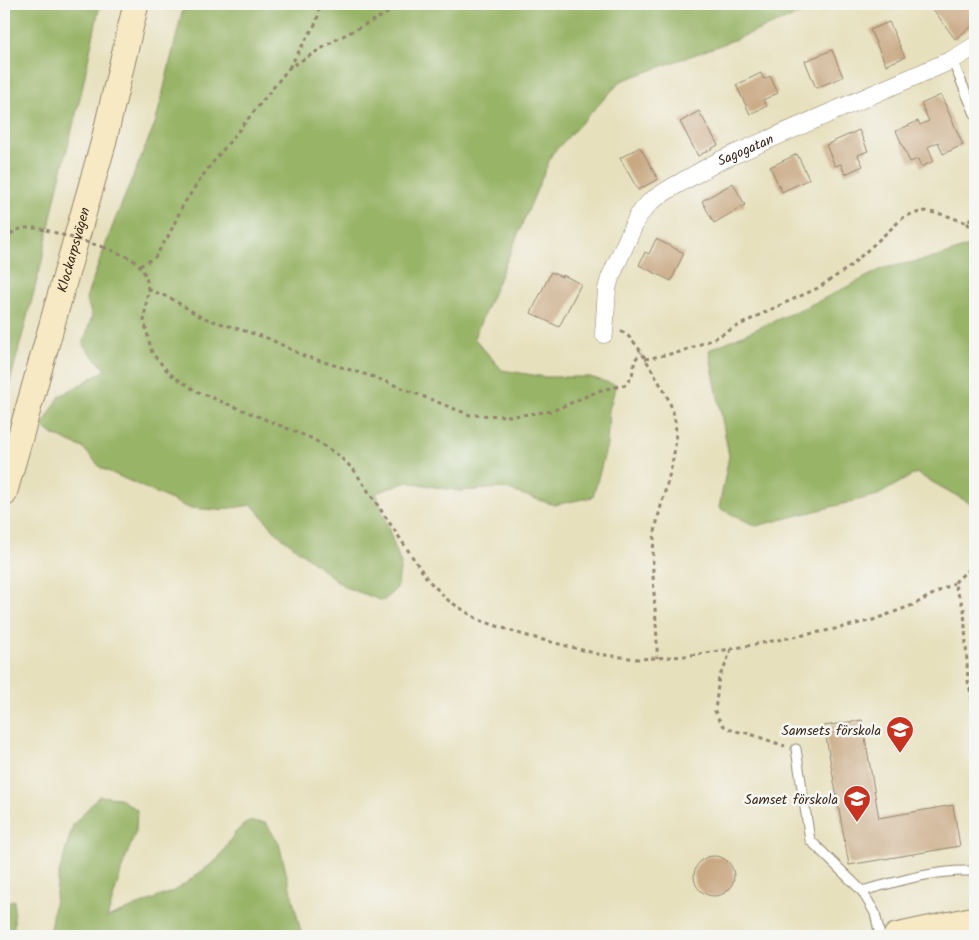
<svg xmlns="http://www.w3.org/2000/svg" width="979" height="940" font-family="Kalam,sans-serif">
<rect width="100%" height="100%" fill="#f6f6f2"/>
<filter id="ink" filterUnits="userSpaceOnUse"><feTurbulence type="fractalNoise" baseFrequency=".02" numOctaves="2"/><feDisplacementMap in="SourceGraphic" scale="10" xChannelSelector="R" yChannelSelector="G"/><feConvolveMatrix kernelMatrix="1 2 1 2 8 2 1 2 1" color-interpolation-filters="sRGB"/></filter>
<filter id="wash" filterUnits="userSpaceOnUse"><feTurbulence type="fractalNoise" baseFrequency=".0096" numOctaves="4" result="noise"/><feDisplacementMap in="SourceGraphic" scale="20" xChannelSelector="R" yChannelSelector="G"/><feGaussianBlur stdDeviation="1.12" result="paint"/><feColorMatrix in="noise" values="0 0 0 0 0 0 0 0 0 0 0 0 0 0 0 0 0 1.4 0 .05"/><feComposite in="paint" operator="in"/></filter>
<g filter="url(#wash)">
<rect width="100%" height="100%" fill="#e7e0bd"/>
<g fill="#98b466" stroke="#6a6f42">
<polygon points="5,4 100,4 81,94 57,189 41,265 4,404"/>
<polygon points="184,4 826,4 718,46 621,81 552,154 474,338 502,370 545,377 590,377 616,385 609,410 607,445 593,497 554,505 503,488 459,491 407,482 376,493 401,564 397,588 383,601 345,587 279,535 252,505 217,510 189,508 101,468 83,448 54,435 42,426 60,396 106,370 83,345 92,316 86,298 113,225 156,121"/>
<polygon points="975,244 975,504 973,505 916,473 878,495 756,526 719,508 729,456 709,350 819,301 884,268 938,257"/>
<polygon points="99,796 119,798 137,810 136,831 124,862 107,918 178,889 218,859 235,833 248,821 266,823 279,844 302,936 49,936 59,874 73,825"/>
<polygon points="14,900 14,936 4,936 4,903"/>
</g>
<g id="blocks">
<g fill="#c9a983">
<polygon points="931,4 975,4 975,24 955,39 930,5"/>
<polygon points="889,22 905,57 886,65 870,30"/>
<polygon points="832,50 843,77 816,88 805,61"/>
<polygon points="761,73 764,79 770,76 778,93 763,100 767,106 750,114 736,85"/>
<polygon points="941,95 963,145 943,154 938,142 928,147 934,161 921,167 918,159 910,162 896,131 918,121 920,125 929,121 921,104"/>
<polygon points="699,111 718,145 698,156 680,122"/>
<polygon points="859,130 868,151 858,155 863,166 845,174 841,164 835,166 826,145"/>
<polygon points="640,147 658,179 638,190 620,158"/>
<polygon points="797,154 809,179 782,192 770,167"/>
<polygon points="733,183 745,205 714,223 702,201"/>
<polygon points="656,239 684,253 671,281 639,265 645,252 649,254"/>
<polygon points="551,272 562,277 563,275 581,284 559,327 531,313"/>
<polygon points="862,720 879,818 953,805 960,846 849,865 824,726"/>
<circle cx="714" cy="876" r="20"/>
</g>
</g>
</g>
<g filter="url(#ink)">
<use href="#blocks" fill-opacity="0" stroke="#91856e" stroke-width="1"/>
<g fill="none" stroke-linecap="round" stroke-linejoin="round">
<defs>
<g id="lane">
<polyline points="952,60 975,114"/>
<polyline points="796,749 810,840 862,891 875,913 880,936"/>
<path d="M862,891C896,882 933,870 969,871"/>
</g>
<g id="street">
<path id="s1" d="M604,334L607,289L610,278L638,216L651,201L671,188L719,161L952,60L975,46"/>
</g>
<g id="secondary">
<path id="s2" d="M4,494L103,144L136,4"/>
<polyline points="896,936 975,919"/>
</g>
</defs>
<use href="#lane" stroke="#91856e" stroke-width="11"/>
<use href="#street" stroke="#91856e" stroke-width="19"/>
<use href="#secondary" stroke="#91856e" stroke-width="27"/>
<g stroke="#91856e" stroke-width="3" stroke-dasharray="4 4" stroke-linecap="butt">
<polyline points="289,68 317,21 320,4"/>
<polyline points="967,223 975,231"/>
<path d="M4,239C20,226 26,226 46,230"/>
<polyline points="103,247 131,258 140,266 146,276 148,289 144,320 152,353 170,374 196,391 313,439 338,455 354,470 428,580 449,601 479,620 524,635 598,654 638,659 685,656 731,649 835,629 873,620 913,605 954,583"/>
<polyline points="140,266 155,257 169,235 183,205 206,171 289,68 339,38 405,4"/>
<polyline points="148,289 172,299 201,317 270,339 304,356 374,377 470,415 514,416 552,411 601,390 626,385 632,376 635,360 641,352"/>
<path d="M621,331C636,340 644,357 653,372C659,383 667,394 671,406C687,446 658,499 654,540C650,579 658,619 657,658"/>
<polyline points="645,359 680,352 711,340 763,313 818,288 848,268 905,216 924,211 945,215 967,223 975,212"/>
<polyline points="975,563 954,583 964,609 968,681 975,711"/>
<polyline points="731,649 725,666 719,677 715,711 718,718 724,726 734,731 747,733 785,746"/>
</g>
<use href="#lane" stroke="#fff" stroke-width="9"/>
<use href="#street" stroke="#fff" stroke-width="18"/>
<use href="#secondary" stroke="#f6e9c3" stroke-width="25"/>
<polyline stroke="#91856e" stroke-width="3" stroke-dasharray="4 4" stroke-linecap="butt" points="46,230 103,247"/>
</g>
</g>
<defs>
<symbol id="school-pin" viewBox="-11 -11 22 30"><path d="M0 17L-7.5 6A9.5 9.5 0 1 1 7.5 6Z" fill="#c8321e" stroke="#f6f6f2"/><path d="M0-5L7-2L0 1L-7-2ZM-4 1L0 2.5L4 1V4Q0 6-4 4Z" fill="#fff"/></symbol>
</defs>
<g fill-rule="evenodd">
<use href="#school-pin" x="884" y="714" width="32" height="43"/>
<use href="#school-pin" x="841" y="783" width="32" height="43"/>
</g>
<g text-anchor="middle" stroke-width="5" stroke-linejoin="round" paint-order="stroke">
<g font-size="14" fill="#3b2a1e" stroke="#f6f6f2">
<text dy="5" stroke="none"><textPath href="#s1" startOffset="252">Sagogatan</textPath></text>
<text dy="5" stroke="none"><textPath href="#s2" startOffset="254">Klockarpsvägen</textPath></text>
</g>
<g font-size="14" fill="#3b2a1e" stroke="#f6f6f2" text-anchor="end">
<text x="881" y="735">Samsets förskola</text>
<text x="838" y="804">Samset förskola</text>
</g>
</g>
<rect width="979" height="940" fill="none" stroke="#f6f6f2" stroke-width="20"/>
</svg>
